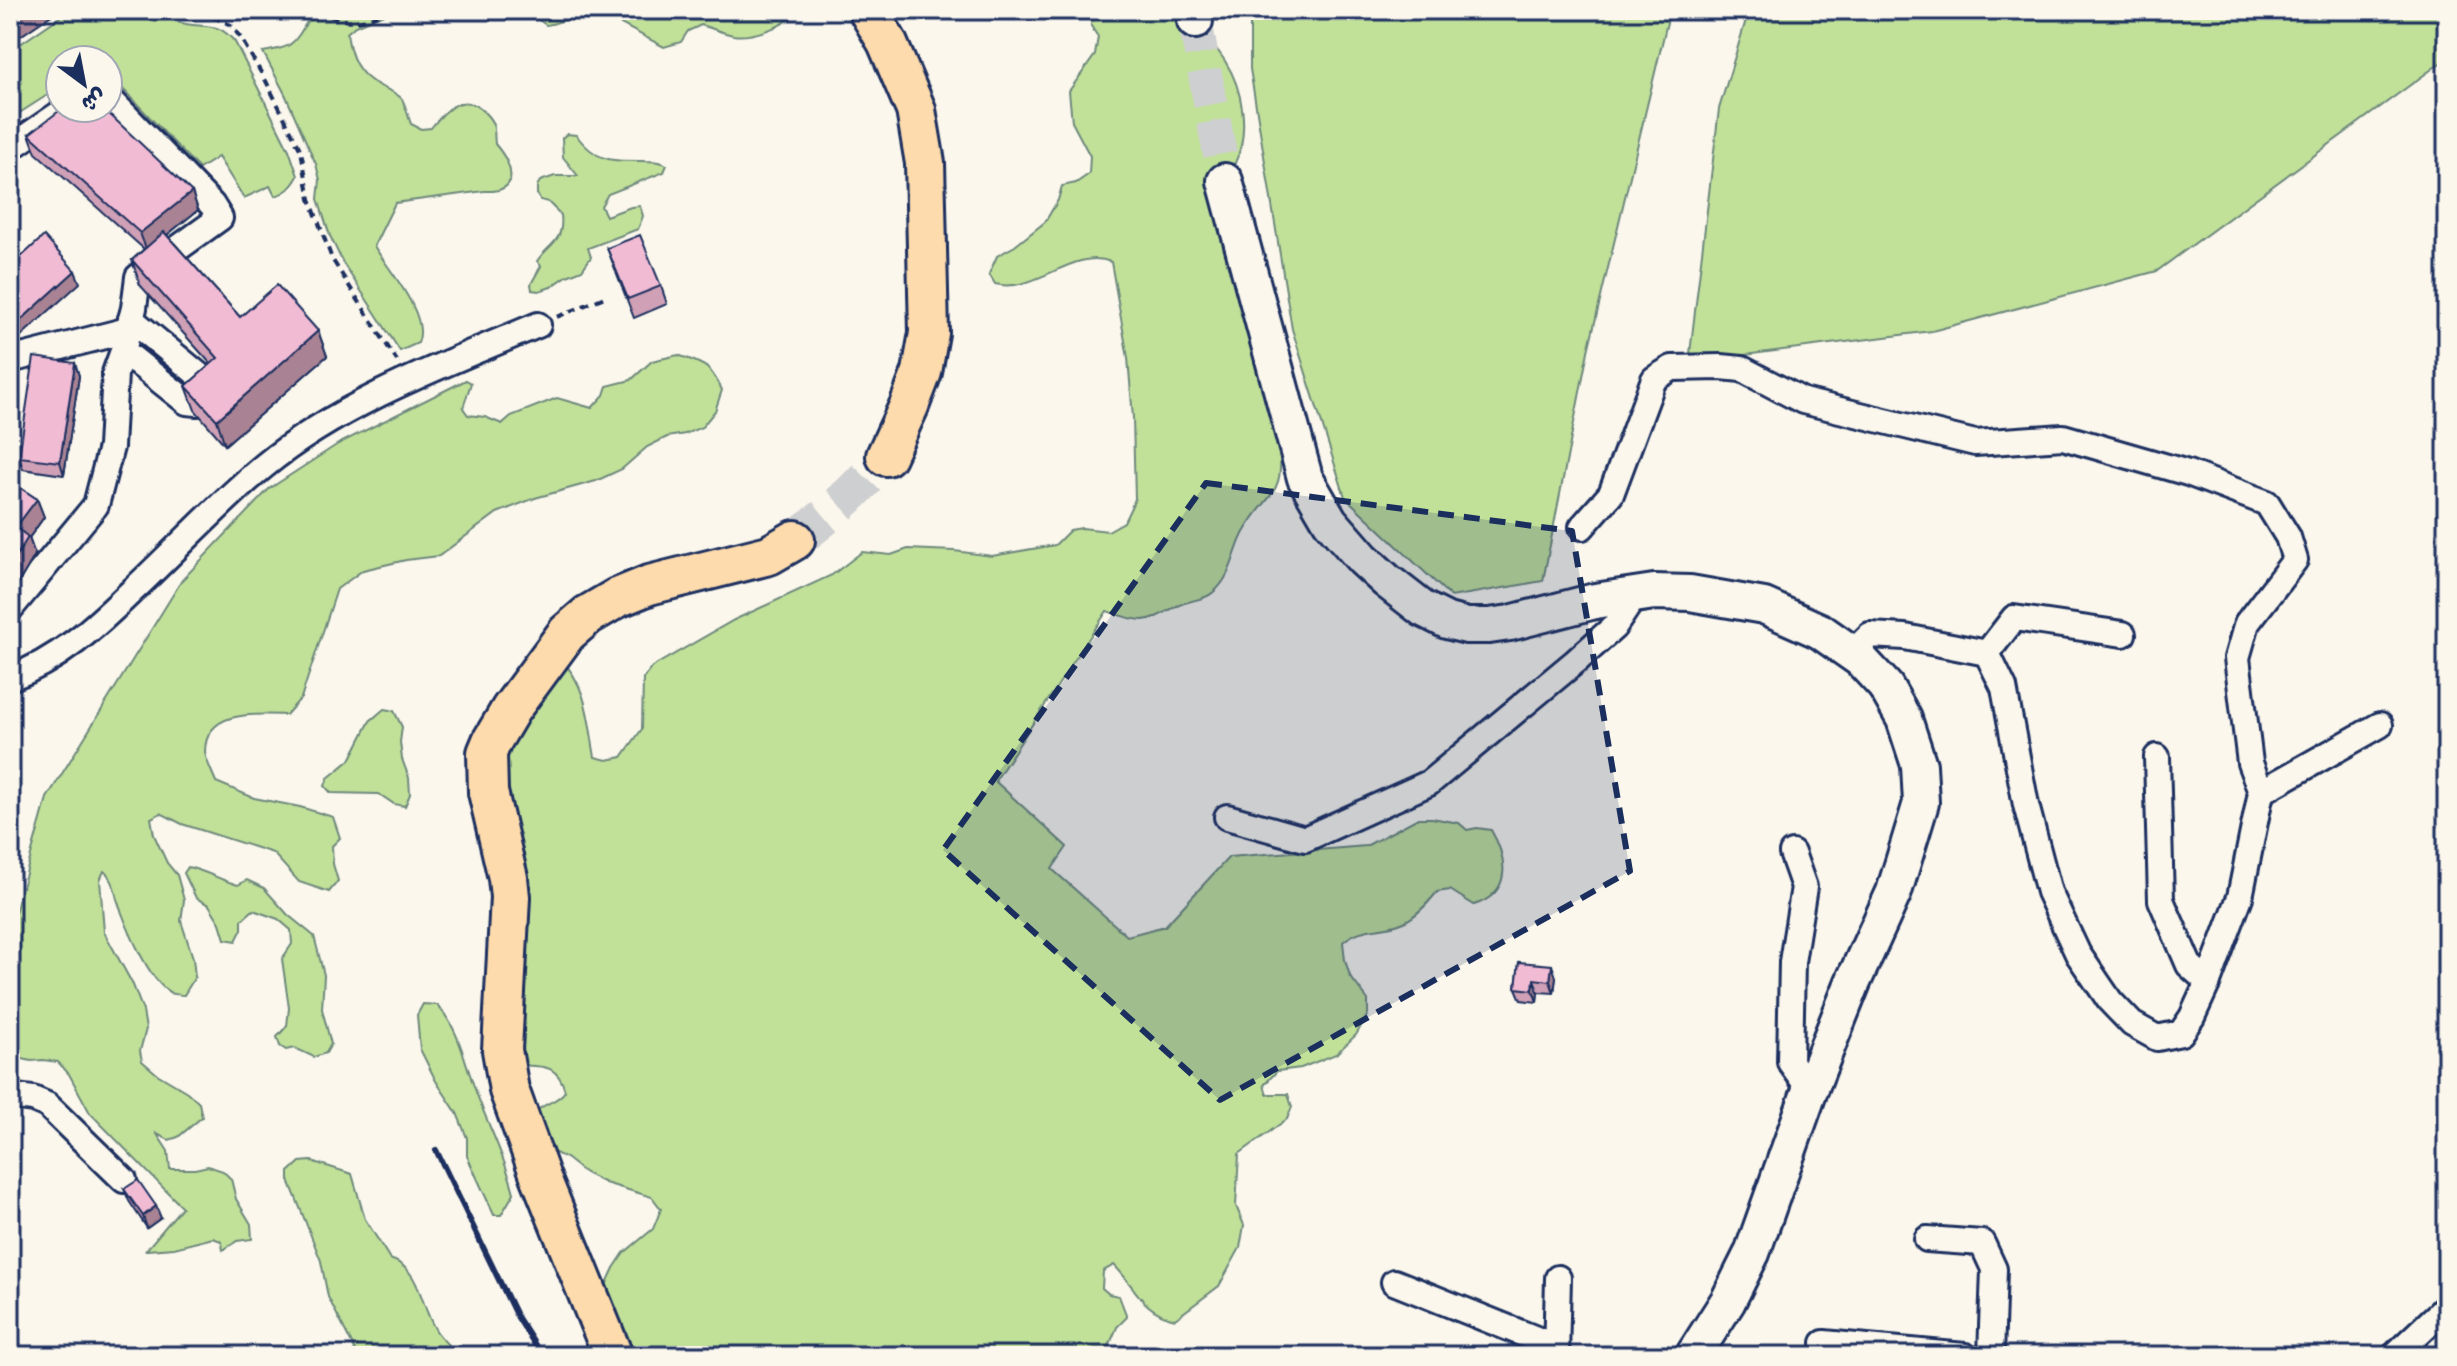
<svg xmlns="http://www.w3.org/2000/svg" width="2457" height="1366" font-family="'Patrick Hand','Playpen Sans Arabic',sans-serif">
<rect width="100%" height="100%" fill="#fbf7ec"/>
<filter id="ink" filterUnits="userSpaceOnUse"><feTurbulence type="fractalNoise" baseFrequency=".0125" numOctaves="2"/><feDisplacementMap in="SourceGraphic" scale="16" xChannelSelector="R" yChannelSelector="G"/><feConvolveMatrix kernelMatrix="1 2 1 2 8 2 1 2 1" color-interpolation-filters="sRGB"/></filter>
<g filter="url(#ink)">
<g fill="#c1e199" stroke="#6e887c" stroke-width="2">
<path d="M59,10H155C165,17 175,22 186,24C210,28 218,22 235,42L289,150L298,176C292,187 287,192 275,196L270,186L244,198L218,157L199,169L121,87L108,77V60H60V87L10,119V51L61,16Z"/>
<path d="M303,10H393L355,26L347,33C350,56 357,75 380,86C387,90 396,92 402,99C406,106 408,116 411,124L421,129L431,128C439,118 449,106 461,103C474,100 488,114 493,124C495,130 494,138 495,144C512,164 523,193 484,191L395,203L374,246C388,269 430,316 418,343L400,351L343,263L330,236L318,199L320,180L316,164L285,94L263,52C292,47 293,46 308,20Z"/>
<path d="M525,10H793L791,18C778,28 751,38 733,35C723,33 711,28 701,25L688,31L681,42L664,47L606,16C588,23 585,15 572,18C563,20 555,24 546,25Z"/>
<path d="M1099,10H1190C1199,28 1214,44 1225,61C1243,89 1250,132 1235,163C1231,172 1225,181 1219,190L1279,441C1285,495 1271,489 1246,529C1236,544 1234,565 1224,580C1210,602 1197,597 1177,606C1165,612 1157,619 1143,620C1131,620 1118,615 1107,611L995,781L1067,847L1052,869L1127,936L1165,926L1229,857L1366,846L1418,818H1432L1459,823L1467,830L1477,828L1491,830C1508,859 1512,893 1474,905L1450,890L1437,892C1428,903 1417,916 1404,922C1382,932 1362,925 1343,942L1345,960L1350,976L1368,1000V1014L1356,1035L1336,1054L1301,1068L1277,1071L1264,1085L1267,1094H1288L1292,1107L1287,1119L1239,1154L1236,1206L1244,1225L1240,1248L1219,1286L1175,1319C1141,1311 1136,1287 1114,1265L1103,1271L1102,1288L1109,1294L1119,1296L1127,1317L1117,1327L1105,1356H626L598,1293L607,1283L614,1268L624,1253L653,1229L661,1209L652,1197L605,1183L585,1173L566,1158L549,1150L531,1124C533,1120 534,1115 537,1111C546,1102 558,1102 565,1091C557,1061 539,1067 513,1065L499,764L560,658C588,687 588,720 595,757L607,760L622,757L642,729L643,679L652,667L734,620L832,575L862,552L891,555L908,549L954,551L992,556L1055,545L1070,530L1082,528L1108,531L1124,522L1135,499L1133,418L1128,358L1111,262C1073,247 1036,294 995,284L989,274L997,256L1015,246L1045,222L1058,200L1062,186L1076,183L1089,174L1090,156L1072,122L1069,91L1095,55L1098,37L1091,26L1092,14Z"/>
<polygon points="1250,10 1670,10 1588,351 1543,581 1451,597 1345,497 1292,329 1250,69"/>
<polygon points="1749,10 2447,10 2447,58 2157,271 1932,331 1689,362 1719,109"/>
<path d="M567,134L576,135C597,162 609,161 642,161C652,162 658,160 667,165L664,172L608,194L601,206L606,216L631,207L640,206L643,216L638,229L588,248L591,257L582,270L567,276L551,287L539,291L532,290L531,284L541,266L537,261C550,243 564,242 561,215L548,202L540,200L537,194V186L540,181L555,176H578L563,157L562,138Z"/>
<path d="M678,355C705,365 709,364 722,390L715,411L702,427L685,434L667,437L647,447L622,469L596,481L535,498L497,513L439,556L406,560L363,570L337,589L301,698L286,715C257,714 205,709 205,752C206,761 213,774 216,782L254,798L300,807L333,817L340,838L332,846L333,864L338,881L329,892L299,882L273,853L182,824L161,813L151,818L154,835L167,863L177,875L184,900L181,921L193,958L195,977L184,995C181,995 173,994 171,993C148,981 125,923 117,899C114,887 113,878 104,871L100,880L104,932L133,985L143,1011L146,1029L140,1051L142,1061L157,1074L187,1092L199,1103L202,1117L178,1137L169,1140L157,1134L168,1151L170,1169H195L208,1166L223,1171L231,1179L236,1199L251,1224L252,1239L237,1241L223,1250L221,1241L213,1238L174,1248L146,1250L182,1207L90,1113L69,1074L58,1062L43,1060L31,1061L10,1056V931L47,798L182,580L269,489L338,444L466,380L471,383L463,408L468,415L485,417L502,424L511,416L557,398L592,408L604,395L607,386L631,380L652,361Z"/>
<polygon points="384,709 394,711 402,727 400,742 402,759 409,778 410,794 405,806 394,804 379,794 331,793 325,786 328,778 350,760 370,721"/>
<path d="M188,867C206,871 220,880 238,885L247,880L264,888L288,915L314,936L324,975L322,1009L331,1044L326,1053L314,1057L295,1048L286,1050L280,1046L277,1037L287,1026L289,1008L282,959L292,944L291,930L278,919L253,910L242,920V929L236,941L225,939L220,923L209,905L196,898L184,873Z"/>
<path d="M423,1004L437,1005C459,1028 464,1060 475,1089C487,1124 505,1156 514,1193L501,1215H494L467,1156V1138L457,1113L436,1081L420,1049L417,1015Z"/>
<path d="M311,1161L352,1174L365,1219L390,1259C422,1269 420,1308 437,1332C443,1341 452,1348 458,1356H358L328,1297L321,1261L289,1180V1172L300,1162Z"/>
</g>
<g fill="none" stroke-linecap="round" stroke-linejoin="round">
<polyline stroke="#cecfd0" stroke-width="34" stroke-dasharray="34 17" stroke-linecap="butt" points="1195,21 1225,181"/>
<path stroke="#cecfd0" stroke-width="38" stroke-dasharray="38 19" stroke-linecap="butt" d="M795,540C832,513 856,491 886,456"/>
<defs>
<g id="street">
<polyline points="10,148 68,108"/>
<polyline points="123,351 187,402 197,403 208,389 206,381 131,319"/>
<polyline points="10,360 128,330"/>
<polyline points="1582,527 1611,494 1654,379 1672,368 1721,367 1742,369 1803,401 1975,443 2063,437 2188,473 2267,503 2288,537 2295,560 2247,623 2237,658 2250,763 2261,792 2240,897 2208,982 2192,1017 2181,1033 2157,1038 2132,1024 2110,1001 2078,954 2049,892 2026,805 2004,688 1987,653"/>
<polyline points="10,609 96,505 111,447 115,373 123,351 134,308 138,277 220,218 212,205 108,97"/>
<polyline points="1852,653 1870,635 1905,637 1987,653 2014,618 2123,634"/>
<path d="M10,678C58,661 96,626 132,591C176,550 218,504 264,466C340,403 447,363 538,325"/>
<polyline points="2157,757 2161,900 2189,965 2208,982"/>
<polyline points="2261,792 2380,725"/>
<polyline points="1227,817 1305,839 1429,783 1576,661 1614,627 1636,594"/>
<polyline points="1792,853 1804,887 1792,962 1790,1062 1810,1090"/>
<polyline points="10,1096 33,1099 47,1105 124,1180"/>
<polyline points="1927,1239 1982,1243 1994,1269 1991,1356"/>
<polyline points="1394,1282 1556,1347"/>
<polyline points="1824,1343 1965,1356"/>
<polyline points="1556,1356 1558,1278"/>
<polyline points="2394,1356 2447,1306"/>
</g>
<g id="secondary">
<polyline points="1195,21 1195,10"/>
<polyline points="1225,181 1305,478 1330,521 1363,559 1387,581 1423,609 1447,621 1467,626 1489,626 1510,623 1595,601 1654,592 1690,593 1764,606 1820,631 1860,659 1886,687 1904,719 1919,765 1921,803 1894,892 1853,982 1810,1090 1752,1253 1728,1301 1693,1356"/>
</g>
<g id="primary">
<polyline points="868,10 887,42 916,110 925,163 929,333 922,372 909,406 886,456"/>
<polyline points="613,1356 541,1178 509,1090 502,1050 510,897 508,878 488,792 487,753 492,741 511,709 567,633 588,615 617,598 649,585 769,555 795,540"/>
</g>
</defs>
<use href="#street" stroke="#1b2f5e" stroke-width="30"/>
<use href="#secondary" stroke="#1b2f5e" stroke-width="40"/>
<use href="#primary" stroke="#1b2f5e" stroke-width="44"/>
<g stroke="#1b2f5e" stroke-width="4" stroke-dasharray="8 6" stroke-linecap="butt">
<polyline points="171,10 216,18 231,25 240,37 266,81 301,151 310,199 332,259 397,361"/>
<path d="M317,10C346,25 360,24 389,10"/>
<polyline points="557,317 607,296"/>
</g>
<use href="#street" stroke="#fbf7ec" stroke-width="24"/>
<use href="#secondary" stroke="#fbf7ec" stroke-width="34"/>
<use href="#primary" stroke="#fedbac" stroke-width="38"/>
<polyline stroke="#1b2f5e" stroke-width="6" points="436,1150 515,1313 542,1356"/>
</g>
<g fill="#d0a1b6" stroke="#1b2f5e" stroke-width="2">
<polygon points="29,134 192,192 198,210 167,235 240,317 318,331 327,356 225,445 195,410 186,386 211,364 140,285 132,260 144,249 36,153"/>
<polygon points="607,248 661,286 667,304 634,318"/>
<polygon points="75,363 79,376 64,475 23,469 19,457"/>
<polygon points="10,440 19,461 16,473 10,471"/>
<polygon points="10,481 37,499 44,517 29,538 35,555 16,587 10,586"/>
<polygon points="1519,962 1556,977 1554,993 1538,992 1537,1002 1521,1000 1516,988"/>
<polygon points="124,1189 161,1218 147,1228 129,1201"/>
</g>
<g fill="#a98394" stroke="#1b2f5e" stroke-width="2">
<polygon points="25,10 51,10 53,14 10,43 10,20"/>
<polygon points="192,192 198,210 147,251 140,233"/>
<polygon points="75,271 80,283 10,346 10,330"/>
<polygon points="318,331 327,356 225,445 217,420"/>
<polygon points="75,363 79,376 64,475 60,462"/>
<polygon points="10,440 19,461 16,473 11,460"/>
<polygon points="37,499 44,517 29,538 35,555 16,587 10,570 16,527"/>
<polygon points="1552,965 1556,977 1554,993 1550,981"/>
<polygon points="1534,979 1538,992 1537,1002 1533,990"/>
<polygon points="156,1206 161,1218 147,1228 143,1216"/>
</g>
<g fill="#f2bbd4" stroke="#1b2f5e" stroke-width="2">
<polygon points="10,10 25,10 10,20"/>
<polygon points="63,108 103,108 192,192 140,233 29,134"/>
<polygon points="164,232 240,317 277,285 318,331 217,420 186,386 218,358 132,260"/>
<polygon points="640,235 661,286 628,299 607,248"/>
<polygon points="44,236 75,271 10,330 10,267"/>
<polygon points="34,357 75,363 60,462 19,457"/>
<polygon points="10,447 15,448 11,460 10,460"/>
<polygon points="10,481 37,499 16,527 28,537 10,567"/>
<polygon points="1519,962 1552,965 1550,981 1534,979 1533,990 1516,988"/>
<polygon points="138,1180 156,1206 143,1216 124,1189"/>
</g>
</g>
<path fill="#1b2f5e" fill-opacity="0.2" stroke="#1b2f5e" stroke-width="6" stroke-dasharray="16 10" stroke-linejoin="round" d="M1206,483L1572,531L1630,871L1220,1100L943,850Z"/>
<rect width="2457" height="1366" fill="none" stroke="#fbf7ec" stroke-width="40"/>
<rect x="20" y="20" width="2417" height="1326" fill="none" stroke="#1b2f5e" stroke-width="3" filter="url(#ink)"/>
<g transform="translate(84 84) rotate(148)"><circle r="38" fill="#fbf7ec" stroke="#a1a7b3" stroke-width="2"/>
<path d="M0-6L14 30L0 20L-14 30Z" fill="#1b2f5e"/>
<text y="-12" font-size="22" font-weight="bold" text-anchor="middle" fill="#1b2f5e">ش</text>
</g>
</svg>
